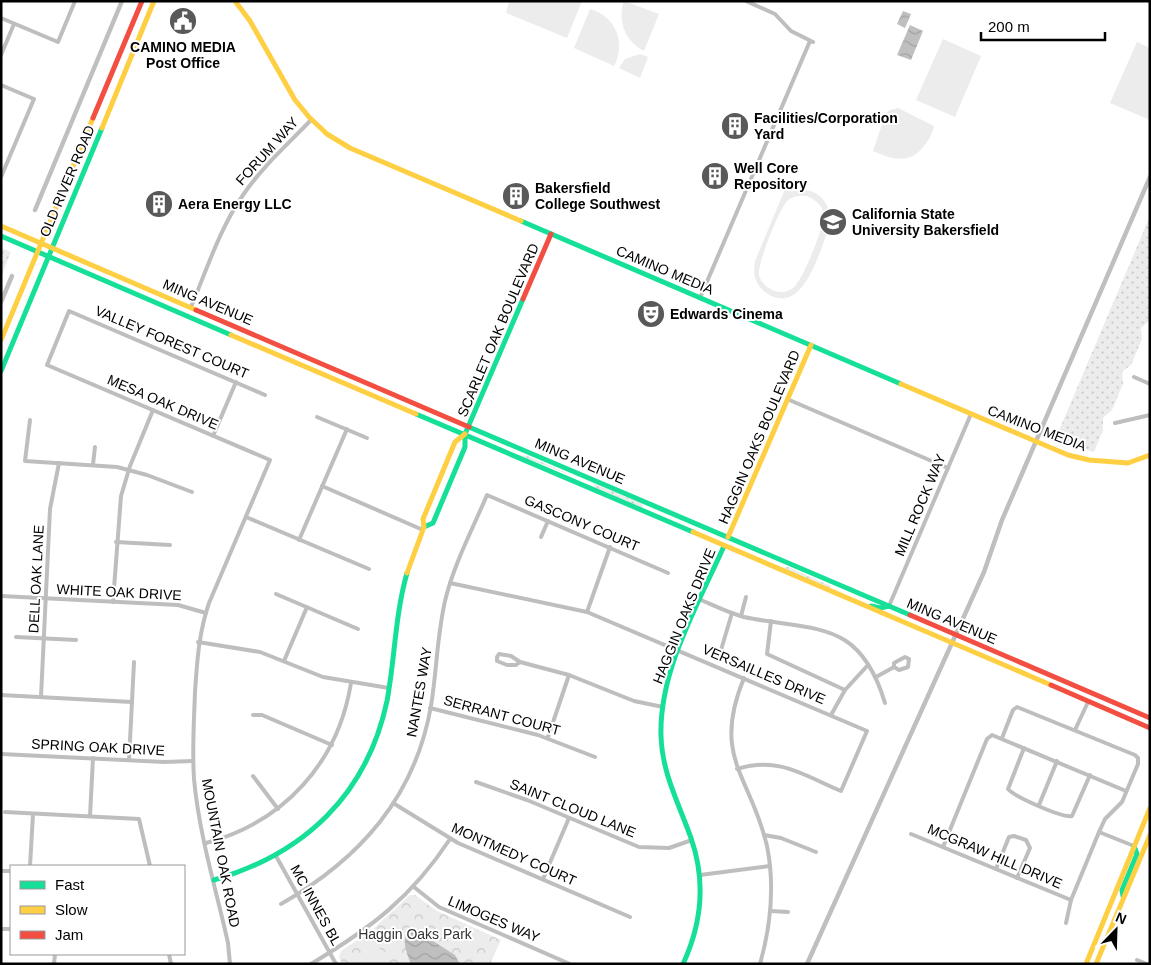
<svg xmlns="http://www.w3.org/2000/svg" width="1151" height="965" font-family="Arial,sans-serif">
<defs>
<pattern id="grass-dots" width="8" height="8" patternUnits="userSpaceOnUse" patternTransform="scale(1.25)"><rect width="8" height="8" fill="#ececec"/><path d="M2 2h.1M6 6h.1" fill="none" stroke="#c9c9c9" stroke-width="1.8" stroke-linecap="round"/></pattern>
<pattern id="park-crowns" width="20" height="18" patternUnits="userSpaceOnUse" patternTransform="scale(1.25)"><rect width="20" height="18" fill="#ececec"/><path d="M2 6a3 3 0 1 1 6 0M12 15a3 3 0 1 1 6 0" fill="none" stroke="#c9c9c9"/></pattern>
<pattern id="water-waves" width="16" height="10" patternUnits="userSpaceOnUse" patternTransform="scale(1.25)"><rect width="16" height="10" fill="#bfbfbf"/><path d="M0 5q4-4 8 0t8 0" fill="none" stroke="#a2a2a2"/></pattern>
</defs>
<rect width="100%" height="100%" fill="#fff"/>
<g fill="url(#grass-dots)">
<polygon points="1150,216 1150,320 1141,328 1142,339 1131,365 1122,372 1123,384 1112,410 1103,418 1103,430 1094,452 1055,440"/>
<polygon points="1,248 11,252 1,277"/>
<polygon points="517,455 528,456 573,476"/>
<polygon points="593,483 643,504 642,508 596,488"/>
<polygon points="788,567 831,586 830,589 780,568"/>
</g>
<polygon fill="url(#park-crowns)" points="410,895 415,895 437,911 501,940 490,964 342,964 339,957 341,951 372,930"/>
<g fill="#ececec" fill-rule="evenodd">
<polygon points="509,1 582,1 567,38 506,13"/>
<path d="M624,1L659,14L644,51C625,41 617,21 624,1Z"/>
<path d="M590,9C616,16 626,43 614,66L574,48Z"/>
<polygon points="943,39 981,56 955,117 916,100"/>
<polygon points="1137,42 1150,48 1150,120 1110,103"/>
<polygon points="640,54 648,57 640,78 619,68 625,59"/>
<path d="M898,108L934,126C933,133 928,142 923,147C909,165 891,159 873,151L886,113L890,110Z"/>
<path d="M788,182L794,184L791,192C815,184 833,202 830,226C820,249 803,320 765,292C754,284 753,272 755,261ZM806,196C815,199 822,205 824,214C825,225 802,282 793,288C788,292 781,293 775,291C768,289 761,283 759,275C757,264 780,207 788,200C793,196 800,195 806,196Z"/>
<polygon points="368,943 388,953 383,964 358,964"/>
</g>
<g fill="url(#water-waves)">
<polygon points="903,11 911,14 905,28 897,24"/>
<polygon points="910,25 923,31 911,60 897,55"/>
<path d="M411,928L424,931L433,941L455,955L460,964H411C406,951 400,939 411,928Z"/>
</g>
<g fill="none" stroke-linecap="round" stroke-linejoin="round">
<g stroke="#bfbfbf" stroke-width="4.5">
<polyline points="35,210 122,1"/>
<polyline points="1,302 12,276"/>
<polyline points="807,964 984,572 1002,520 1150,177"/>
</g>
<g stroke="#bebebe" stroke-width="4">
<polyline points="746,1 775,14 791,31 813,42"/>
<polyline points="1,18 58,42 75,1"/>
<polyline points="1,55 14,24"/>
<polyline points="1,85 34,99 1,177"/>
<polyline points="700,298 810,41"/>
<path d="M191,307C207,269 220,228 243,195C262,167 288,144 311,120"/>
<polyline points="1134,377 1150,384"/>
<polyline points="787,399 948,468"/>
<polyline points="317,417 367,438"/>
<polyline points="30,420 25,461 117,467 147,475 192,492"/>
<polyline points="1115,423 1150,415"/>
<polyline points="213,436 236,382"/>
<polyline points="93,464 95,447"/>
<polyline points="322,486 423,530"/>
<polyline points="246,517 369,569"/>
<polyline points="541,537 548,521"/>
<polyline points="299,540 347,429"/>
<polyline points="116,542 170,545"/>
<path d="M450,583L587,612L867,731L841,791C803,775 778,756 737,769"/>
<polyline points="276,594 358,629"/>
<polyline points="1,596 178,605 206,613"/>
<path d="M701,600C715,606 729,613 744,617C814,632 859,617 885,703"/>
<polyline points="113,602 121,496 130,466 153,410"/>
<polyline points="889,606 971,414"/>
<polyline points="587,612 610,547"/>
<polyline points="741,616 746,597"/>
<polyline points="771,621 767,654 845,690"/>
<polyline points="16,637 76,640"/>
<polyline points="198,642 260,652 323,677 389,688"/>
<polyline points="721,650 732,613"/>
<polyline points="284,661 307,607"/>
<polyline points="520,662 516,665 507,665 497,661 497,657 499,654 511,656 520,662 569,675 634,701 663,707"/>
<polyline points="876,677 894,667 899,670 908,667 909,659 905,657 894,663 894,667"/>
<path d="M744,678C711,758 751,776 767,846C775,886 771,925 760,964"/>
<polyline points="1,695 132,702"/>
<polyline points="41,697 50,509 59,463"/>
<polyline points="430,708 538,735 595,757"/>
<polyline points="253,715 262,715 332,745"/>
<polyline points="831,715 845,690 868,665"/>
<polyline points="1075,730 1088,702"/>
<polyline points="548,737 569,675"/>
<polyline points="1002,738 1013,710 1017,707 1135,755 1138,758 1138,764 1122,802 1105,819 1099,832 1071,900 1066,923"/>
<path d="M1024,748L1008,789C1015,797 1062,818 1072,816L1090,775"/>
<polyline points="1,754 164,762 193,761"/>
<polyline points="129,760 134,662"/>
<polyline points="253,776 278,809"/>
<polyline points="476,782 527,800 639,847 669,848 692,840"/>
<polyline points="393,803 458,843 630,917"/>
<polyline points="1039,805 1057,761"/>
<polyline points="5,812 139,819 150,866"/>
<polyline points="90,816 93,758"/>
<polyline points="1099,832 1134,846"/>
<polyline points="911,834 1071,900"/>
<polyline points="764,835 781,838 816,852"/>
<path d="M206,843C284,822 338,763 351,683"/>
<polyline points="943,847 987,739 992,735 1126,791"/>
<polyline points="276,856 336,964"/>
<polyline points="30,866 33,814"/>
<polyline points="996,869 1009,837 1014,836 1026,840 1030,848 1017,878"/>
<polyline points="2,871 11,871"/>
<polyline points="700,875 770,866"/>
<polyline points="543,879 569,818"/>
<polyline points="414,887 439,907 570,964"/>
<path d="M281,904C360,859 415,797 431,706C437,670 437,632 446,597C455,562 473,528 487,495L668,573"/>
<polyline points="771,911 788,912"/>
<polyline points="1,929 11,929"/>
<polyline points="169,954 171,964"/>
<polyline points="1137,960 1147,964"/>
<polyline points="54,964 55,954"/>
<path d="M230,964L228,943C216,889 199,834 194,779C192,750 194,721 195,692C197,661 199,632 209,603L270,460L47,365L69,311L265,395"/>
<path d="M311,964C371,928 411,898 450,839"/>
</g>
<g stroke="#16e098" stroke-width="5">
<polyline points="521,221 901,384"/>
<polyline points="1,236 231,335"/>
<polyline points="1,371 102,128"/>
<polyline points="416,414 693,532"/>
<polyline points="469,427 910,615"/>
<polyline points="424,527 433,523 465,447 465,434 523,299"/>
<polyline points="871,606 880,608 889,606"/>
<path d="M214,880C304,854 367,795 387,701C395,658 395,615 407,573"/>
<polyline points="1123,896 1122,890 1137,854 1134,846"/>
<path d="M683,964C702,923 706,881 691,838C679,804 662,773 661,736C659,670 698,605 724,546"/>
</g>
<g stroke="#ffcf43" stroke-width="5">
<polyline points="235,1 250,21 295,100 309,117 327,134 350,148 521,221"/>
<polyline points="102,128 154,1"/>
<polyline points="1,226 196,310"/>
<polyline points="231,335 416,414"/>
<polyline points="1,340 93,118"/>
<polyline points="901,384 1068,455 1089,460 1128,463 1150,455"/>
<polyline points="693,532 1051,685"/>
<polyline points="728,537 811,345"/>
<polyline points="407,573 424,527 423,519 455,442 465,434"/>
<polyline points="1086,964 1150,808"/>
<polyline points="1096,964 1150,835"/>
</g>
<g stroke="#f24e42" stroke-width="5">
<polyline points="93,118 142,1"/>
<polyline points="523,299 551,234"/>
<polyline points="196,310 469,427"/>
<polyline points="910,615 1150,718"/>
<polyline points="1051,685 1150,728"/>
</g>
</g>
<defs>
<symbol id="civic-disc" viewBox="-11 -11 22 22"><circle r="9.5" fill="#595959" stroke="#fff"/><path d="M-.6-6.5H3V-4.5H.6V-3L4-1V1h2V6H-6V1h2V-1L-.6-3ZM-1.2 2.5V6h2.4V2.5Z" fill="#fff"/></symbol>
<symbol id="building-disc" viewBox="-11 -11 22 22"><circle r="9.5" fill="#595959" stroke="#fff"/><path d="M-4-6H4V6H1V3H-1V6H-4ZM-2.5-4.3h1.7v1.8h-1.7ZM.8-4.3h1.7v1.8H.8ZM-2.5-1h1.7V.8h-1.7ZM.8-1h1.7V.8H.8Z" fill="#fff"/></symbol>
<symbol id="university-disc" viewBox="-11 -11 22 22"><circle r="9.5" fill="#595959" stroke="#fff"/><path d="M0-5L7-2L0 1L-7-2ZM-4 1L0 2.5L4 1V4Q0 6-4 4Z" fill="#fff"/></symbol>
<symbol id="theatre-disc" viewBox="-11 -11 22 22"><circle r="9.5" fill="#595959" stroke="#fff"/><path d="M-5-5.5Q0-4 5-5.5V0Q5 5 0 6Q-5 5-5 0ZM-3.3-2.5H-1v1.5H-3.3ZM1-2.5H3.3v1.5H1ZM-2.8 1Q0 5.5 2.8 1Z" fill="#fff"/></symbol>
</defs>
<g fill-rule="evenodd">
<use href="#civic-disc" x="167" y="5" width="32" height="32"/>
<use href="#building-disc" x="719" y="110" width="32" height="32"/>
<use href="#building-disc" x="699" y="160" width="32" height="32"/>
<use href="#building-disc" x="500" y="180" width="32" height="32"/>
<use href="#building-disc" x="143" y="188" width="32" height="32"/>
<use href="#university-disc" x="817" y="206" width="32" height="32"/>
<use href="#theatre-disc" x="635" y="298" width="32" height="32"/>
</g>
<g text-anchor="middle" stroke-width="4" stroke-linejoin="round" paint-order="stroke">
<g font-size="14" font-weight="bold" fill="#000" stroke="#fff" text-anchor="start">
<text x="183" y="52" text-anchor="middle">CAMINO MEDIA<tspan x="183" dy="16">Post Office</tspan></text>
<text x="754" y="123">Facilities/Corporation<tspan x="754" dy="16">Yard</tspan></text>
<text x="734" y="173">Well Core<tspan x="734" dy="16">Repository</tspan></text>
<text x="535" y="193">Bakersfield<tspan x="535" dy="16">College Southwest</tspan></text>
<text x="178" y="209">Aera Energy LLC</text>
<text x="852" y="219">California State<tspan x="852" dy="16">University Bakersfield</tspan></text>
<text x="670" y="319">Edwards Cinema</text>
</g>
<g font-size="14" fill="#000" stroke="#fff">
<text transform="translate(267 151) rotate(-48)" y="5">FORUM WAY</text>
<text transform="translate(67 181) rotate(-67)" y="5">OLD RIVER ROAD</text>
<text transform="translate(665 270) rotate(23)" y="5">CAMINO MEDIA</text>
<text transform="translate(208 302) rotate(23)" y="5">MING AVENUE</text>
<text transform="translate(498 330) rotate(-67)" y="5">SCARLET OAK BOULEVARD</text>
<text transform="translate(172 342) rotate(23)" y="5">VALLEY FOREST COURT</text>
<text transform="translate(163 402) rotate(23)" y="5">MESA OAK DRIVE</text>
<text transform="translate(1037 428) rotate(21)" y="5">CAMINO MEDIA</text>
<text transform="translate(759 437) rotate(-67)" y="5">HAGGIN OAKS BOULEVARD</text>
<text transform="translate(580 461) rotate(23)" y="5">MING AVENUE</text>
<text transform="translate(920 505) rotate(-67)" y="5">MILL ROCK WAY</text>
<text transform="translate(582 523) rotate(23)" y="5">GASCONY COURT</text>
<text transform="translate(36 579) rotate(-87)" y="5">DELL OAK LANE</text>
<text transform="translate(119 592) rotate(3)" y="5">WHITE OAK DRIVE</text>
<text transform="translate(684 616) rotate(-68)" y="5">HAGGIN OAKS DRIVE</text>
<text transform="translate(952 621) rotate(23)" y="5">MING AVENUE</text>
<text transform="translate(764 674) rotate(23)" y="5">VERSAILLES DRIVE</text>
<text transform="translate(419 692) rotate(-80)" y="5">NANTES WAY</text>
<text transform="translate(502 715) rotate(15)" y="5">SERRANT COURT</text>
<text transform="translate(98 747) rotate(3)" y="5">SPRING OAK DRIVE</text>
<text transform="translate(573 808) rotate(22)" y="5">SAINT CLOUD LANE</text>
<text transform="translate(221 853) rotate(79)" y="5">MOUNTAIN OAK ROAD</text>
<text transform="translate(514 854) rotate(24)" y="5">MONTMEDY COURT</text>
<text transform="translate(995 856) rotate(23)" y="5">MCGRAW HILL DRIVE</text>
<text transform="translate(316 905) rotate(61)" y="5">MC INNES BL</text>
<text transform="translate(494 919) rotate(23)" y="5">LIMOGES WAY</text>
</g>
<g font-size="14" fill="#333" stroke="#fff">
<text x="415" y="939">Haggin Oaks Park</text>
</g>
</g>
<rect width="1151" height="965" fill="none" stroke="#000000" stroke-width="5"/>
<rect x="10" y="865" width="175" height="90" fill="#ffffff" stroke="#999999"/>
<rect x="20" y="881" width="25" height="8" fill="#16e098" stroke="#999999"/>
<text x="55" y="890" font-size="15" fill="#000000">Fast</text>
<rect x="20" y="906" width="25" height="8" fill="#ffcf43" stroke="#999999"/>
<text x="55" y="915" font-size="15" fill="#000000">Slow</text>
<rect x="20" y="931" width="25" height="8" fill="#f24e42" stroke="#999999"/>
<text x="55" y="940" font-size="15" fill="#000000">Jam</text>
<g transform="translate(1116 930) rotate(23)" stroke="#ffffff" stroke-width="4" paint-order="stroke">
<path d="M0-4L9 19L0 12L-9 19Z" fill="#000000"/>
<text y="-8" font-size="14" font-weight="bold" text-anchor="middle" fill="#000000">N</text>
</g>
<path d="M981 32v8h124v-8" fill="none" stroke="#000000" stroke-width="2.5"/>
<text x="988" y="32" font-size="15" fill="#000000" stroke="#ffffff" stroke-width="4" paint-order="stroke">200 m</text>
</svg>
